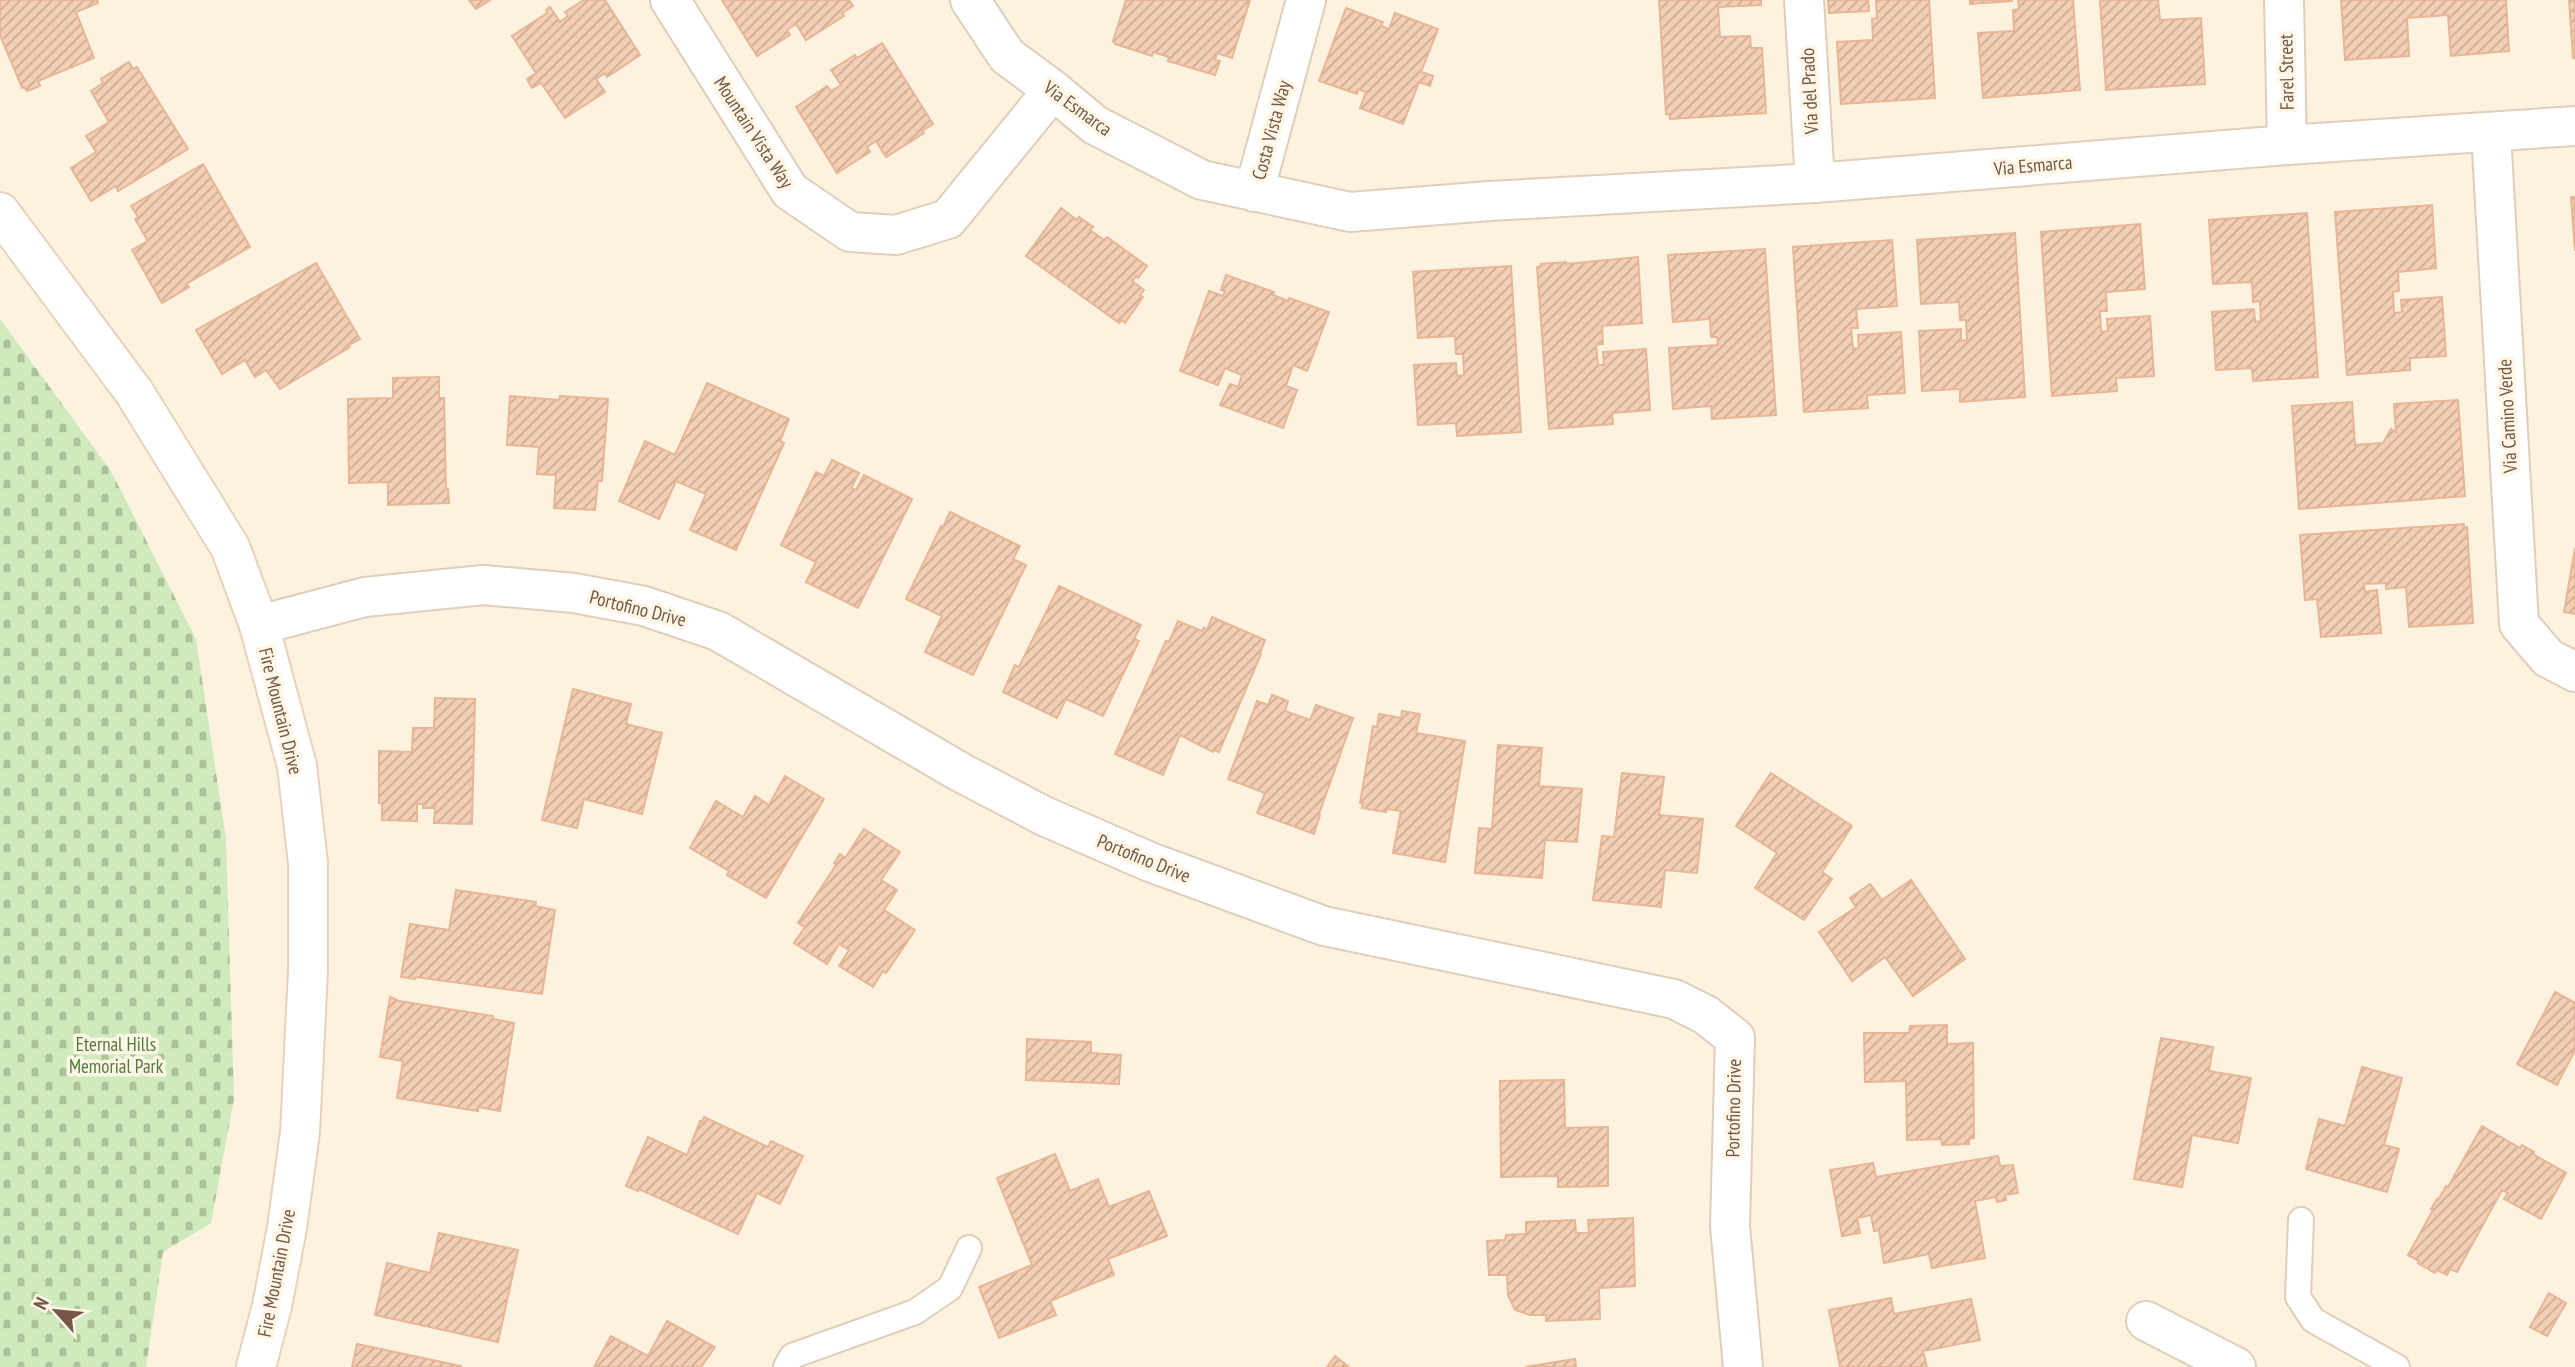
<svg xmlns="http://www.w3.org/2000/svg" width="2575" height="1367" font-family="'PT Sans Narrow',sans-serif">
<defs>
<pattern id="cemetery-stones" width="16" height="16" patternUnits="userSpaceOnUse" patternTransform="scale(1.75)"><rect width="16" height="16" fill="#cfebbd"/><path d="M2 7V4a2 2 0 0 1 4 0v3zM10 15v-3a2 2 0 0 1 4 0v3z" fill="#adc19b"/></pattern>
<pattern id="building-hatch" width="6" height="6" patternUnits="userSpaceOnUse" patternTransform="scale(1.75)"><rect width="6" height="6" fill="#f4cfb5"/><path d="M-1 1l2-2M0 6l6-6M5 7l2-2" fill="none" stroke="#caab95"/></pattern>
</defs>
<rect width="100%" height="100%" fill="#fdf2df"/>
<polygon fill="url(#cemetery-stones)" points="0,319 111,471 196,639 226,839 234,1099 211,1223 163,1252 146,1367 0,1367"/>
<g fill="url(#building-hatch)" stroke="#e7b694" stroke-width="2">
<polygon points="0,0 97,0 98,3 76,12 94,58 38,81 40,86 27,91 24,87 22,88 0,35"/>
<polygon points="469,0 490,0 476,9"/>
<polygon points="584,0 605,0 640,55 607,77 605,73 596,79 605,92 565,118 541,83 532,88 527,79 536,73 512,36 547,13 546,10 550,7 560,22 568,16 565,12"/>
<polygon points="722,0 849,0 853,6 842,13 844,16 806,40 796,24 787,30 790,35 757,56"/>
<polygon points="1126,0 1250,0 1232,58 1217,53 1215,60 1220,61 1215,75 1168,61 1169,57 1153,52 1152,56 1115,44 1113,41"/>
<polygon points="1659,0 1761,0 1761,5 1718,7 1720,37 1750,36 1751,48 1762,48 1766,113 1670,119 1669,114 1666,114"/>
<polygon points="1828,0 1868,0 1869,11 1829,13"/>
<polygon points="1876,0 1929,0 1935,98 1841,104 1837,42 1873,40 1872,19 1877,18"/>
<polygon points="1970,0 2012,0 2012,1 1970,4"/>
<polygon points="2018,0 2073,0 2080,90 1983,98 1978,33 2014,31 2013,10 2019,9"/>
<polygon points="2100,0 2158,0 2160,20 2201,18 2205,84 2106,90"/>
<polygon points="2341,0 2506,0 2509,51 2451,56 2448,15 2407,18 2409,56 2345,60"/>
<polygon points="2569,0 2575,0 2575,58 2573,58"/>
<polygon points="1346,8 1383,22 1381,26 1389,29 1395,13 1438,29 1421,72 1433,76 1430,86 1419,82 1403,124 1360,108 1366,92 1358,89 1357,94 1319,81"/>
<polygon points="882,43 933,124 922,131 924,133 886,157 876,141 867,147 870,152 837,173 796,107 827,86 831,91 841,85 831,70 855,55 857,58"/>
<polygon points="129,62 133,69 137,67 188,149 118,191 116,186 91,201 71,168 96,152 86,136 109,122 91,91 103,83 101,79"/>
<polygon points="203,164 250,247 186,284 189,287 162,303 132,250 148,241 135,219 138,217 131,206"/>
<polygon points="2571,197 2575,197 2575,251"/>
<polygon points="2432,205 2436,268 2398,272 2399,291 2393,292 2394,313 2402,312 2401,300 2442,297 2446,356 2410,358 2410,370 2347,375 2335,212"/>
<polygon points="1061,208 1077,220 1079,217 1093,227 1090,230 1104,240 1107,237 1147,266 1138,278 1136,276 1132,281 1144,290 1140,295 1143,297 1125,323 1122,320 1119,323 1026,256"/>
<polygon points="2307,213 2318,377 2253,381 2252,368 2216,370 2212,312 2254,309 2255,322 2261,321 2260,301 2253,302 2252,282 2213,284 2209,220"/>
<polygon points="2140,224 2145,289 2106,292 2107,311 2100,311 2101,332 2108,331 2107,319 2150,316 2154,376 2116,378 2117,391 2052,396 2041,232"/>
<polygon points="2015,233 2025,397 1960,402 1960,389 1922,391 1919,331 1961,329 1961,341 1967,340 1966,320 1960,320 1959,302 1921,304 1917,240"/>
<polygon points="1892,240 1897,306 1856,309 1858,328 1851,328 1853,349 1859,348 1858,335 1901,332 1905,393 1867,395 1868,408 1804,412 1793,247"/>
<polygon points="1765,249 1776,415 1712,419 1711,406 1673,409 1669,348 1718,345 1717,337 1711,337 1710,319 1673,322 1668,255"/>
<polygon points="1638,257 1642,323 1602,326 1603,344 1596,345 1598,365 1604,365 1603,352 1646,349 1650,410 1612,413 1613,424 1549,429 1537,267 1541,266 1541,264 1566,262 1566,264"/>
<polygon points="316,263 360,339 349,345 350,347 280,389 266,370 255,377 245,360 222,374 196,330"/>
<polygon points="1511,266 1521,432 1457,436 1456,423 1418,425 1414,365 1456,363 1457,376 1464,375 1463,354 1456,354 1455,336 1418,338 1413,272"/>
<polygon points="1226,275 1274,292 1273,295 1288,301 1289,298 1329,312 1307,371 1293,365 1286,386 1297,390 1283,428 1220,405 1230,384 1238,387 1242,375 1225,368 1218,385 1180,371 1209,291 1223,296 1225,291 1221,290"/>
<polygon points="439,377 439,398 444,398 446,489 448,489 449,503 388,505 388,482 349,483 348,399 393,398 393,378"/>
<polygon points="707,383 789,419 780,441 784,443 736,550 690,530 706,494 676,481 659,519 619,501 645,441 675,455"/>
<polygon points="510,396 559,400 560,396 608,399 602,481 598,481 595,510 554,508 556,475 537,474 539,447 507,445"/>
<polygon points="2458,400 2465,496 2299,509 2292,406 2352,402 2355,445 2383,443 2391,429 2396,432 2394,404"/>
<polygon points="832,460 859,473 851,488 856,490 864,475 912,499 858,608 806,582 816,562 781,545 816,472 824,476"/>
<polygon points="950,512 1020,546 1013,559 1026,565 973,675 925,652 942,616 906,599 941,526 943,527"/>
<polygon points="2464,524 2464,528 2467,527 2473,623 2409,627 2406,587 2386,589 2386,583 2364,584 2365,592 2377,590 2381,633 2321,637 2317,599 2305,600 2300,535"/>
<polygon points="2575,548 2575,614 2564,612"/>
<polygon points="1059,586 1141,625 1134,639 1139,641 1103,716 1066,699 1057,718 1003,692 1015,665 1019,667"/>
<polygon points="1212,617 1265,640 1260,653 1261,654 1219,752 1214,750 1213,752 1180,735 1163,775 1115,754 1166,641 1169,642 1178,621 1202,631 1204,628 1207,630"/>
<polygon points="573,689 631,704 626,724 662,733 642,814 584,799 577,828 542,820"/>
<polygon points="1272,695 1288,701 1285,711 1310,720 1316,705 1353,718 1319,814 1320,815 1314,834 1257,813 1265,793 1228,779 1257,701 1268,705"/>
<polygon points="435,698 475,699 472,824 434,823 435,808 423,808 423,804 417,804 417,821 382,820 382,804 379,803 379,751 412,752 413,728 434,728"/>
<polygon points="1402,711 1420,714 1416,733 1465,741 1445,862 1393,853 1401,811 1387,809 1386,812 1362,808 1363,803 1360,803 1373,726 1377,727 1379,714 1401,718"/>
<polygon points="1498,745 1542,748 1539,786 1582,789 1577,842 1545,840 1542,878 1475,873 1479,828 1492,829"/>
<polygon points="1622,773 1664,777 1659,815 1703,819 1697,873 1665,870 1661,907 1593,900 1602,836 1614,837"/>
<polygon points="1771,773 1852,826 1822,872 1832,879 1804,920 1755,888 1777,853 1736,826"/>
<polygon points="785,776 824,799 766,898 727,875 729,871 690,848 716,801 743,817 755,796 769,805"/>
<polygon points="864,829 900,852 881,880 897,890 884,910 915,930 886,973 883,971 873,987 839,966 849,950 839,944 827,964 794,943 805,927 798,923 836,865 834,863 840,854 845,858"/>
<polygon points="1911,880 1965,959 1913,996 1885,957 1852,981 1819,932 1856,907 1850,898 1870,884 1882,900"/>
<polygon points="456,890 536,902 535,906 555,910 542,994 416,977 415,979 401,977 410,924 449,930"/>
<polygon points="2555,992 2575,1003 2575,1050 2557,1085 2517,1064"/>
<polygon points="390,997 399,1001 493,1016 493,1019 514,1023 500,1111 478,1107 478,1111 397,1098 403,1061 380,1057"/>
<polygon points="1947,1025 1947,1044 1973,1043 1974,1138 1969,1139 1969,1144 1942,1145 1941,1139 1907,1140 1906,1081 1865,1082 1864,1033 1909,1033 1910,1026"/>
<polygon points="2161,1038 2213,1047 2209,1071 2251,1078 2238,1143 2192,1135 2182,1187 2134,1179"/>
<polygon points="1027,1039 1091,1042 1091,1053 1121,1055 1119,1084 1026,1080"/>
<polygon points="2362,1067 2402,1078 2384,1145 2399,1149 2387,1192 2306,1169 2319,1119 2345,1126"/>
<polygon points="1564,1080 1565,1128 1608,1127 1608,1186 1558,1187 1558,1176 1501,1177 1500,1081"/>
<polygon points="704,1117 768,1147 771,1141 803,1156 780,1204 757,1193 738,1234 639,1189 638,1191 626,1186 648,1137 687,1155 700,1121 702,1122"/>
<polygon points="2482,1126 2520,1148 2522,1145 2534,1152 2533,1154 2566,1173 2541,1219 2504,1199 2508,1193 2502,1190 2457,1272 2450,1269 2447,1275 2437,1270 2435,1273 2418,1263 2419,1261 2408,1255 2433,1210 2431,1209 2437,1199 2438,1200 2446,1186 2448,1187"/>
<polygon points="1055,1154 1070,1191 1098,1179 1109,1207 1149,1191 1167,1236 1108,1259 1114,1275 1050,1301 1056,1315 999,1338 979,1287 1032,1265 997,1178"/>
<polygon points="1998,1156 2000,1166 2013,1165 2018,1193 2005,1195 2006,1200 1997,1202 1996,1197 1975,1201 1985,1258 1932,1268 1929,1254 1884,1263 1879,1230 1874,1231 1871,1215 1857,1218 1860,1233 1842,1236 1830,1170 1873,1163 1876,1177"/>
<polygon points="1633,1218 1635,1286 1599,1288 1600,1319 1546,1321 1546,1315 1530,1315 1515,1310 1508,1295 1507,1275 1489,1275 1487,1241 1505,1240 1506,1235 1526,1234 1526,1222 1575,1220 1576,1233 1589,1233 1588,1220"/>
<polygon points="439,1233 518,1250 498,1342 375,1315 387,1263 430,1273"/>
<polygon points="2549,1293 2566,1303 2547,1336 2530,1327"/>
<polygon points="1891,1298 1894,1314 1971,1299 1980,1340 1923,1351 1927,1367 1840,1367 1829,1310"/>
<polygon points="667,1321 715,1347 701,1367 594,1367 611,1336 648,1356"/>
<polygon points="357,1344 461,1366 461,1367 352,1367"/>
<polygon points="1335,1356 1349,1367 1327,1367"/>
<polygon points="1575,1359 1576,1367 1525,1367"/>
</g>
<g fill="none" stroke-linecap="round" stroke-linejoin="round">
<defs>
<g id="service">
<polyline points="2301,1220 2298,1297 2313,1320 2397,1367"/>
<polyline points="786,1367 792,1356 915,1312 950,1288 969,1248"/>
</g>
<g id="minor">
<polyline points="670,0 790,191 850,232 896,235 948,219 1053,90"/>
<polyline points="1804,0 1815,183"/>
<polyline points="2284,0 2287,145"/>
<polyline points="2491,133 2519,624 2548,658 2575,672"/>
<polyline points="1254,192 1306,0"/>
<polyline points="259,625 365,597 483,585 574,593 644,606 718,631 960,772 1044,816 1150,862 1324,926 1674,999 1706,1015 1735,1038 1730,1226 1743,1367"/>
<polyline points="2146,1321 2236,1367"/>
</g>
<polyline id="tertiary" points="970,0 1007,56 1053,90 1095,125 1202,180 1350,212 1490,201 1815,183 2287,145 2575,126"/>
<polyline id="secondary" points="0,212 134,392 230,547 259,625 297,766 308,863 308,972 300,1132 287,1228 272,1306 256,1367"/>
</defs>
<use href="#service" stroke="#e1ceba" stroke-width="28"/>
<use href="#minor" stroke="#e1ceba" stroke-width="42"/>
<use href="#tertiary" stroke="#e1ceba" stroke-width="42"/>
<use href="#secondary" stroke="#e9d1ba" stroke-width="42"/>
<use href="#service" stroke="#fff" stroke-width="24"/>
<use href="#minor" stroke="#fff" stroke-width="38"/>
<use href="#tertiary" stroke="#fff" stroke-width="38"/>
<use href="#secondary" stroke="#fff" stroke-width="38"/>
</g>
<g text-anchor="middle" stroke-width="7" stroke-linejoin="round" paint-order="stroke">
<g font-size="19" fill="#745746" stroke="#fff6e6">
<text transform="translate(2286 72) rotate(-91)" y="7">Farel Street</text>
<text transform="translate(1809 91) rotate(-93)" y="7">Via del Prado</text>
<text transform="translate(1078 108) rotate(36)" y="7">Via Esmarca</text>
<text transform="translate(1271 130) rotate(-75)" y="7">Costa Vista Way</text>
<text transform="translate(754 132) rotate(57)" y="7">Mountain Vista Way</text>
<text transform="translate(2033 165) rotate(-5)" y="7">Via Esmarca</text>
<text transform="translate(2507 416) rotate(-93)" y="7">Via Camino Verde</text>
<text transform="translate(638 608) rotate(14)" y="7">Portofino Drive</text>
<text transform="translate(281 711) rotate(76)" y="7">Fire Mountain Drive</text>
<text transform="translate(1144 858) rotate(22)" y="7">Portofino Drive</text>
<text transform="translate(1733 1108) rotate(-89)" y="7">Portofino Drive</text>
<text transform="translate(276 1273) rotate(-79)" y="7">Fire Mountain Drive</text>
</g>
<g font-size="19" fill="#4e7b3d" stroke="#fff6e6">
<text x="116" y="1051">Eternal Hills<tspan x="116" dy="22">Memorial Park</tspan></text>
</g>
</g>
<g transform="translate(56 1311) rotate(297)" stroke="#fff6e6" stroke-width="5" paint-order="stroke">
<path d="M0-5L12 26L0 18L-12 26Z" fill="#745746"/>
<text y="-10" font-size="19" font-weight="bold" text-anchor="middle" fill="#745746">N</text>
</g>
</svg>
